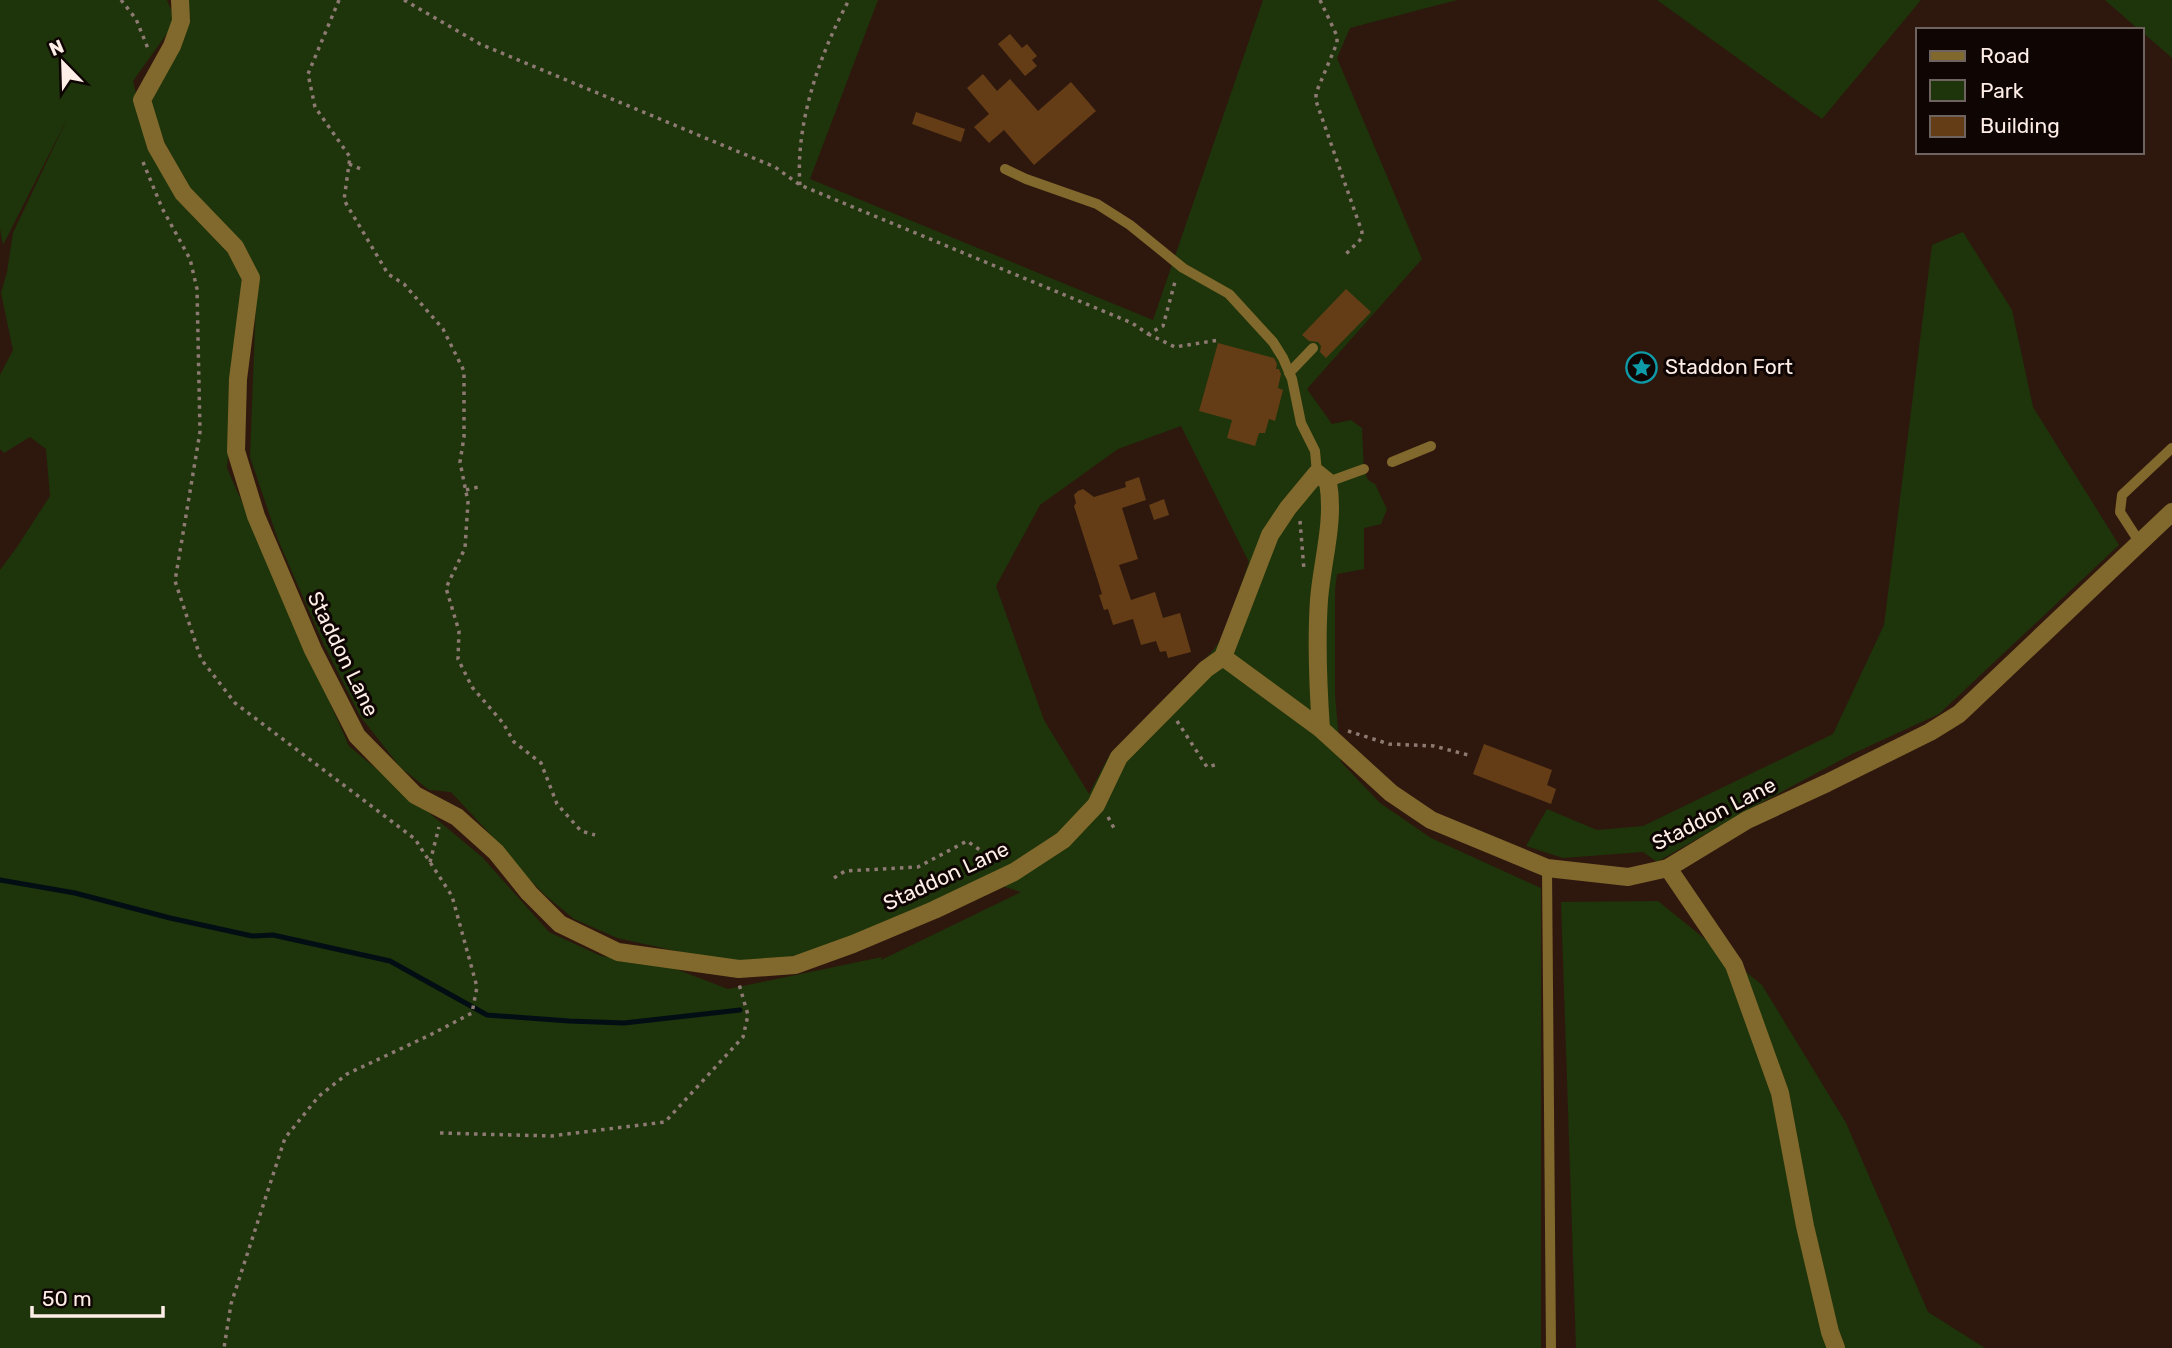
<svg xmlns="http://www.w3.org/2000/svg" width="2172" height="1348" font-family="Rubik,sans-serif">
<rect width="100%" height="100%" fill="#2e180e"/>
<g fill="#1e340a" fill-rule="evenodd">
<path d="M0,0H167L176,21L133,81L149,147L228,251L244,280L227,468L349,746L482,857L549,932L601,956L673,968L728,989L882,957L881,960L1021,892L982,880L852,941L792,960L735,964L617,938L574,919L546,896L516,866L489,833L451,792L429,790L400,767L360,716L324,645L278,540L250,457L257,272L190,189L154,123L149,97L184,0H878L810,179L1153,320L1263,0H1457L1350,28L1337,58L1422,259L1307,389L1332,424L1351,420L1362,428L1364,469L1368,480L1375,484L1387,509L1381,524L1364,528V569L1337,574L1335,590V695L1341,762L1380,803L1431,838L1541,888V1348H0V570L17,547L50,496L46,449L30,437L4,453L0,449V375L13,350L1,293L7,272L13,233L68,117L3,245L0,229ZM1181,426L1249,562L1223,637L1211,653L1110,754L1089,794L1044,720L996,586L1040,505L1118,449Z"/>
<polygon points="1657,0 1921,0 1822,119"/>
<polygon points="2105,0 2172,0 2172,58 2142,32 2142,30 2139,30"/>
<polygon points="1963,232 2012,310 2033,407 2119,545 1939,714 1852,754 1746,811 1657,862 1643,852 1563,858 1526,846 1547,809 1597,830 1643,826 1833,734 1884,625 1932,245"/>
<polygon points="1658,901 1762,985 1846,1123 1928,1312 1985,1348 1576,1348 1561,902"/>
</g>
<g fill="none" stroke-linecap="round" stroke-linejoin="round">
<polyline stroke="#020e14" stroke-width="5" points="0,880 75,893 170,918 252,936 273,935 390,961 487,1015 569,1021 624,1023 740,1010"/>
</g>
<g fill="#643d16">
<polygon points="1010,34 1022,48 1027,44 1037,56 1032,60 1037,66 1025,76 998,44"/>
<polygon points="983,74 997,91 1010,79 1038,111 1071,82 1096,111 1034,165 1004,130 989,143 974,127 989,114 967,88"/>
<polygon points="916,112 965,129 961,142 912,124"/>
<polygon points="1346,289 1371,312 1326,358 1320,352 1321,346 1318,342 1309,341 1302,335"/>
<polygon points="1218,343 1274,358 1277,364 1276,369 1279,369 1281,374 1278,388 1283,390 1275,421 1269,419 1265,433 1259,433 1255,446 1227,438 1232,420 1199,411"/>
<polygon points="1139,477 1146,500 1122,508 1138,559 1119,565 1131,600 1155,592 1163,618 1180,613 1191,652 1168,658 1166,651 1160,652 1156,641 1141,645 1133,619 1113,625 1108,609 1104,610 1099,595 1102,594 1099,584 1074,506 1076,503 1074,495 1078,491 1083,489 1094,497 1126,487 1125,482"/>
<polygon points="1164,499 1169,515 1154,520 1149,505"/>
<polygon points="1484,744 1552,770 1547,785 1556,789 1551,804 1473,774"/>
</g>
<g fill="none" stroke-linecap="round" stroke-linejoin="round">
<g stroke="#8d7a72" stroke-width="3.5" stroke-dasharray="3.5 5" stroke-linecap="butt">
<polyline points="121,0 136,19 149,51"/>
<polyline points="339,0 308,74 315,107 350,157 344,200 388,274 404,284 443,329 464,371 464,437 460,462 468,502 465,548 446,588 459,631 458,659 472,687 503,723 514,742 541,763 557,804 581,831 595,835"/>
<polyline points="404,0 480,44 775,167 800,185 1132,323 1148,334 1163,326 1176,278"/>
<polyline points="1320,0 1337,36 1337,43 1316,93 1316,101 1362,232 1361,239 1345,255"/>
<polyline points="143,162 162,208 190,259 197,289 200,432 175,581 201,659 235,703 415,839 452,896 477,987 472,1013 430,1035 347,1074 319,1096 285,1138 231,1304 224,1348"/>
<polyline points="349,164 361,169"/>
<path d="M800,185C795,124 820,53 849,0"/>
<polyline points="1148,334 1175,347 1219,340"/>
<polyline points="466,490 478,487"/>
<polyline points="1300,521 1304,570"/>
<polyline points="1177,721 1207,767 1215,765"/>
<polyline points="1348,731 1389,744 1434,746 1468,755"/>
<polyline points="1108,817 1115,830"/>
<polyline points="430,862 439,827"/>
<polyline points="834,878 845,871 918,867 967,841 993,859 998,859"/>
<polyline points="440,1133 551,1136 665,1122 743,1037 748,1015 739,984"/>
</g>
<g stroke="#81682c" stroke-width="10">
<polyline points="1005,169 1026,179 1097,204 1130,225 1183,268 1229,294 1273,342 1283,358 1292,379 1301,423 1315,451 1317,473"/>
<polyline points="1289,373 1313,348"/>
<polyline points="1392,462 1431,446"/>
<polyline points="1328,482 1364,469"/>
<polyline points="2140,543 2120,512 2122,495 2172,448"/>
<polyline points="1547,868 1551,1348"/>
</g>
<g stroke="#81682c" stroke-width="18">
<polyline points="180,0 181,21 172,46 142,100 156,146 183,193 235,247 251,278 238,379 236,451 256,516 313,650 357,736 415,795 457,817 496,852 529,893 560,924 618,952 739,969 795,965 853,944 934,910 1014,872 1063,840 1096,805 1119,757 1206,669 1223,657 1321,729 1391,793 1431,820 1547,868 1628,877 1668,868 1747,820 1827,783 1930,732 1959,714 2172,512"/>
<path d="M1223,657L1270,535L1288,508L1317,473L1328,482C1335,522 1322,561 1319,600C1316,644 1318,686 1321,729"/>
<polyline points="1668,868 1734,965 1780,1093 1805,1226 1830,1332 1836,1348"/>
</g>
</g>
<defs>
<symbol id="sight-ring" viewBox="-11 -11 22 22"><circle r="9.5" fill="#0f0604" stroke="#0f9aa8" stroke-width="1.5"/><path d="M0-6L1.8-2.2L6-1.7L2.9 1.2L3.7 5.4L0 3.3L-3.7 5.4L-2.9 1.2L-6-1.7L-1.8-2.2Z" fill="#0f9aa8"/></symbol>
</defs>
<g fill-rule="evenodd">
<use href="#sight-ring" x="1624" y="350" width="35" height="35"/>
</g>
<g text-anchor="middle" stroke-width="6" stroke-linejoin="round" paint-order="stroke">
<g font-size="21" fill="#feeee7" stroke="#0f0604" text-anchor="start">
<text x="1665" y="374">Staddon Fort</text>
</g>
<g font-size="21" fill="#feeee7" stroke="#0f0604">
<text transform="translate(343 654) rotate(64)" y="7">Staddon Lane</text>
<text transform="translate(1714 814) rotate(-27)" y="7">Staddon Lane</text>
<text transform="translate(946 876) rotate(-25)" y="7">Staddon Lane</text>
</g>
</g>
<rect x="1916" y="28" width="228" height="126" fill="#0f0604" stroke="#6f635f" stroke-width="2"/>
<rect x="1930" y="51" width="35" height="10" fill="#81682c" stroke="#6f635f" stroke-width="2"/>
<text x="1980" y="63" font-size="21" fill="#feeee7">Road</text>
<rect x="1930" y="80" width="35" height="21" fill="#1e340a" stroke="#6f635f" stroke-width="2"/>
<text x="1980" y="98" font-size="21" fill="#feeee7">Park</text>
<rect x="1930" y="116" width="35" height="21" fill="#643d16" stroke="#6f635f" stroke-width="2"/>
<text x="1980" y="133" font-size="21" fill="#feeee7">Building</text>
<g transform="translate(63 63) rotate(337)" stroke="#0f0604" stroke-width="5" paint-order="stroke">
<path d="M0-5L12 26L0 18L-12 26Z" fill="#feeee7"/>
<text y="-10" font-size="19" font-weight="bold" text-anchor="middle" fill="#feeee7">N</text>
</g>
<path d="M32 1306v10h131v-10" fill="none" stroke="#feeee7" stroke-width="3.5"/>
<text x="42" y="1306" font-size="21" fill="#feeee7" stroke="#0f0604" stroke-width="5" paint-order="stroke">50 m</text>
</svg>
